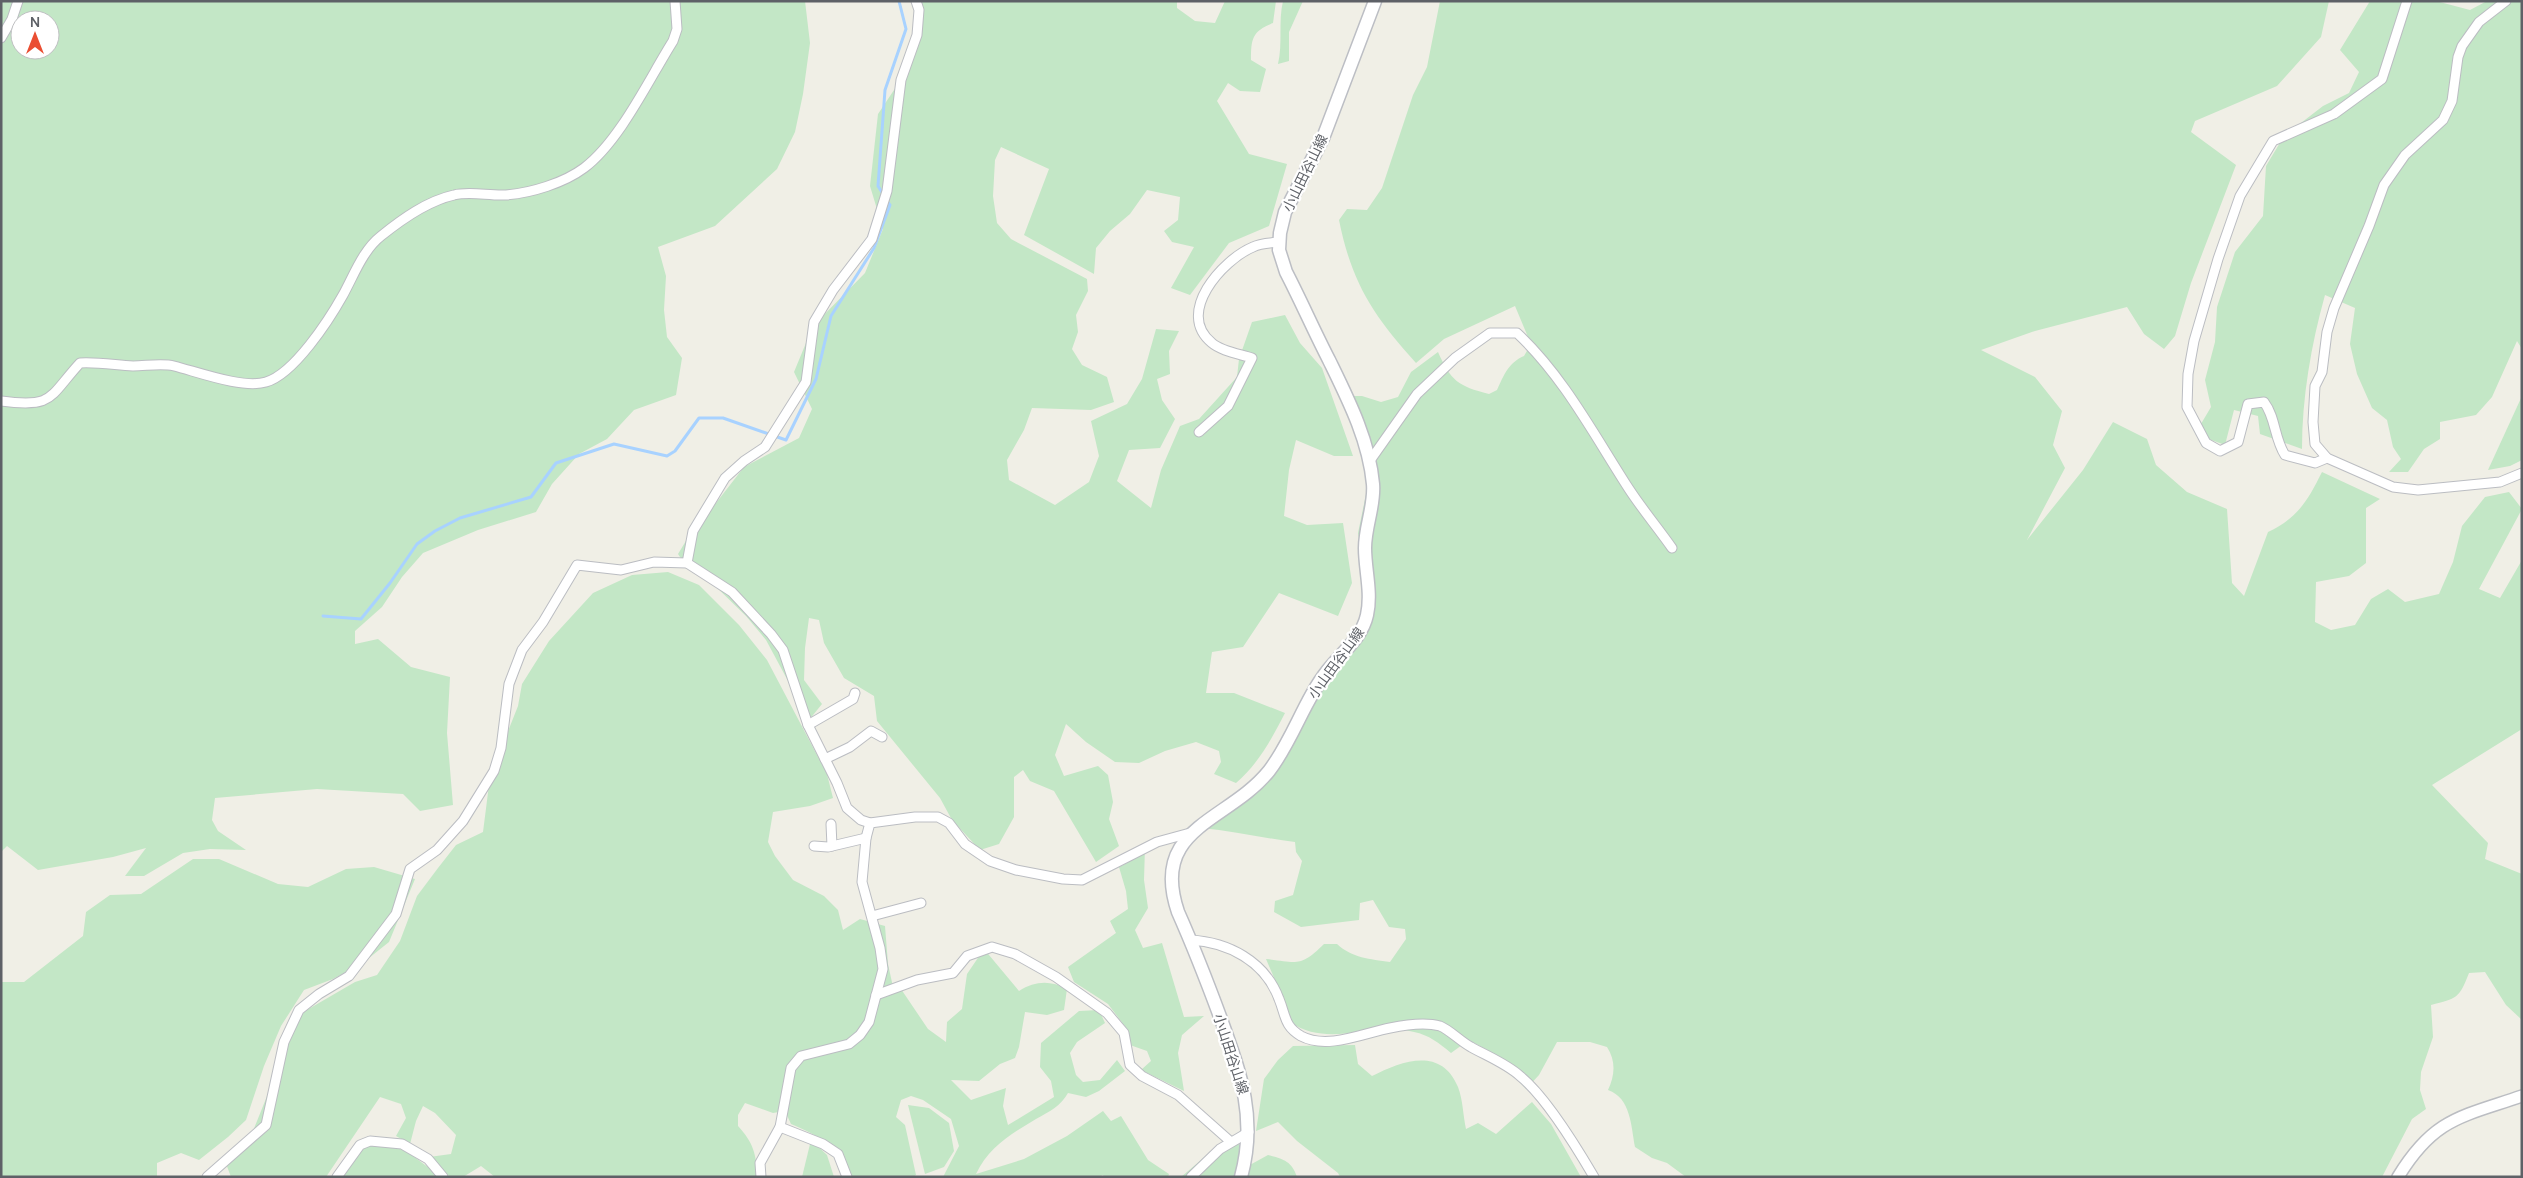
<svg xmlns="http://www.w3.org/2000/svg" width="2523" height="1178" font-family="Manrope,'Noto Sans JP',sans-serif">
<rect width="100%" height="100%" fill="#f0efe6"/>
<g fill="#c3e7c6" fill-rule="evenodd">
<path d="M1,1H805L810,43L803,94L795,132L777,169L715,226L658,247L666,276L664,310L667,337L682,358L676,395L634,410L607,439L579,454L552,484L536,512L478,530L423,553L402,577L382,607L355,631V644L378,639L411,667L450,677L447,733L453,805L420,811L403,794L317,789L215,798L212,820L218,831L246,850L210,849L183,853L144,876H125L146,848L113,857L38,870L7,846L1,852ZM20,20H50V50H20Z"/>
<path d="M913,1H1177V8L1195,21L1215,23L1225,1H1276L1273,23C1252,31 1251,39 1251,60L1266,69L1260,92L1240,91L1228,83L1217,101L1249,154L1287,164L1269,226L1229,243L1190,295L1171,288L1194,247L1172,242L1164,231L1178,220L1180,197L1147,190L1130,214L1110,231L1096,248L1094,274L1024,235L1049,169L1001,147L995,160L993,196L997,223L1011,239L1087,279L1088,291L1076,315L1078,332L1072,349L1082,365L1107,377L1114,402L1091,410L1032,408L1024,430L1007,460L1009,480L1055,505L1089,482L1099,456L1091,421L1127,404L1142,379L1156,329L1179,331L1169,351L1170,374L1157,379L1162,400L1175,419L1160,448L1129,450L1117,481L1151,508L1161,470L1180,426L1199,419L1237,377L1239,359L1252,322L1285,315L1300,343L1322,368L1353,456H1334L1296,440L1289,470L1284,516L1307,525L1343,523L1352,583L1338,616L1279,593L1243,647L1212,652L1206,693H1234L1285,713C1271,740 1259,763 1236,783L1214,774L1221,762L1219,751L1196,742L1165,751L1139,763L1115,762L1086,742L1066,724L1055,755L1064,776L1098,766L1108,775L1113,802L1109,819L1119,846L1096,862L1054,791L1030,781L1023,770L1014,777V817L999,844L980,850L952,820L940,798L877,721L874,696L844,678L824,643L819,620L809,618L805,648L804,680L822,704L809,720L766,640L746,616L707,578L682,560L678,554L698,521L716,503L744,467L799,438L812,409L794,372L813,326L865,273L883,229L870,186L878,114L900,81L917,25Z"/>
<path d="M1283,1H1303L1289,32V61L1278,64C1283,43 1278,22 1283,1Z"/>
<path d="M1440,1H2329L2321,37L2277,86L2195,121L2191,132L2236,165L2191,283L2175,336L2164,349L2144,334L2127,307L2035,331L1981,350L2035,377L2062,411L2053,445L2065,468L2027,540L2083,470L2113,422L2147,439L2156,465L2187,492L2227,509L2232,583L2244,596L2268,532C2298,518 2308,500 2322,472L2380,499L2366,508V563L2349,576L2316,582L2315,622L2331,630L2355,625L2371,599L2388,589L2405,602L2439,594L2453,562L2462,526L2485,497L2509,492L2522,509L2479,589L2500,598L2522,560V729L2432,785L2488,843L2485,859L2522,874V1020L2506,1005L2485,972L2469,973C2459,999 2457,998 2431,1005L2433,1037L2421,1072L2420,1090L2426,1109L2412,1119L2382,1177H1686L1667,1163L1652,1158L1635,1147C1631,1126 1631,1098 1608,1090C1615,1075 1616,1061 1607,1047L1590,1042H1557L1539,1075L1526,1089L1493,1053L1469,1040L1451,1053C1439,1043 1429,1035 1414,1032C1372,1021 1329,1049 1290,1022L1284,1001L1266,959C1297,962 1300,968 1324,944H1337C1352,958 1370,959 1390,962L1406,939L1405,929L1389,927L1373,900L1360,903L1359,920L1301,927L1274,912L1275,901L1293,895L1302,861L1296,852L1295,842C1263,838 1233,831 1201,828L1263,772L1372,619L1358,533L1369,480L1351,396H1362L1381,402L1398,397L1411,372L1438,352C1451,381 1458,386 1489,394L1497,390C1504,375 1508,363 1524,356L1531,344L1515,306L1444,339L1416,363C1373,315 1352,284 1339,220L1347,209L1367,210L1382,188L1413,95L1427,67Z"/>
<path d="M2370,1H2436L2470,10L2487,1H2522V349L2517,341L2492,397L2476,415L2440,422V439L2424,449L2408,472H2389L2401,459L2393,447L2387,420L2372,408L2357,374L2350,344L2355,308L2325,295C2311,345 2302,398 2302,449L2260,434L2258,416L2234,410L2225,445L2195,434L2211,407L2205,380L2215,342L2217,307L2235,252L2263,216L2266,166L2284,136L2323,106L2349,93L2359,72L2340,50Z"/>
<polygon points="2522,396 2522,460 2510,466 2488,470"/>
<path d="M668,572L699,585L739,625L767,660L827,774L833,798L810,806L773,812L768,842L775,856L793,880L824,896L838,910L843,930L860,919L885,926L888,964L893,987L901,989L928,1029L946,1042L947,1022L962,1009L967,974L984,949L1019,991C1035,981 1050,980 1067,989L1064,1010L1047,1015L1025,1012L1019,1047L1015,1058L1000,1064L979,1081L951,1080L971,1100L1006,1088L1003,1106L1008,1125L1054,1097L1051,1081L1040,1067L1041,1043L1079,1011L1099,1010L1105,1023L1077,1042L1070,1053L1076,1075L1083,1082L1100,1080L1117,1060L1125,1071L1099,1091L1086,1097L1068,1093C1060,1107 1050,1111 1036,1119C1011,1134 989,1147 976,1174L1024,1159L1067,1136L1103,1111L1111,1121L1121,1116L1148,1160L1169,1174L1168,1177H1104L1103,1175L1099,1177H943L959,1146L951,1119L923,1100L911,1096L901,1100L896,1117L905,1125L916,1175L913,1177H847C832,1144 824,1138 791,1124L785,1111L773,1113L745,1103L738,1115V1126C753,1142 757,1155 757,1177H495L481,1166L463,1177H450L429,1157L451,1154L456,1135L435,1113L423,1106L416,1121L410,1144L396,1136L406,1118L401,1104L380,1097L326,1177H231L225,1161L253,1131L300,1014L355,982L377,975L400,941L417,896L438,868L456,845L483,832L490,777L518,706L522,684L549,641L593,593L632,575Z"/>
<path d="M1145,847L1144,880L1148,908L1135,930L1143,948L1162,943L1184,1017L1204,1016L1182,1035L1178,1053L1184,1091L1141,1070L1151,1061L1147,1051L1130,1045L1127,1029L1108,1004L1074,982L1068,967L1116,933L1110,921L1128,909L1126,891L1119,867C1131,863 1134,853 1145,847Z"/>
<polygon points="193,859 219,859 278,884 308,887 346,869 374,867 415,879 389,942 364,962 333,979 304,990 281,1026 264,1066 246,1120 228,1137 199,1160 181,1153 157,1163 157,1177 1,1177 1,982 24,982 83,936 86,912 110,895 141,894"/>
<path d="M1355,1045L1358,1064L1372,1076C1402,1061 1441,1046 1458,1087C1463,1100 1463,1116 1466,1129L1478,1123L1496,1134L1532,1102L1551,1124L1581,1177H1340L1338,1173L1297,1141L1278,1122L1256,1131L1264,1079L1278,1060L1293,1046Z"/>
<polygon points="908,1105 929,1108 949,1123 954,1151 944,1167 925,1174"/>
<path d="M1237,1134L1241,1152L1248,1166L1268,1155C1283,1159 1292,1161 1297,1177H1181L1226,1139Z"/>
<polygon points="811,1140 827,1155 834,1177 802,1177"/>
<polygon points="383,1141 409,1153 441,1177 336,1177 367,1142"/>
</g>
<g fill="none" stroke-linecap="round" stroke-linejoin="round">
<g stroke="#a8d2ff" stroke-width="3">
<polyline points="883,194 878,186 885,90 906,29 899,1"/>
<polyline points="323,616 361,619 390,583 417,544 435,531 460,518 531,497 556,463 614,444 667,456 675,451 699,418 723,418 786,440 816,379 831,316 874,248 890,205 886,200"/>
</g>
<defs>
<g id="minor">
<polyline points="2506,1 2479,22 2462,46 2458,57 2452,101 2443,120 2405,155 2384,185 2369,226 2334,308 2327,332 2322,372 2315,386 2313,422 2315,444 2327,458 2393,487 2418,490 2500,482 2522,473"/>
<polyline points="1,38 12,19 18,1"/>
<path d="M1,401C54,408 48,398 80,363C98,362 115,365 133,366C146,366 162,363 174,366C198,372 243,389 266,382C294,374 329,320 343,295C354,275 363,250 381,236C402,219 427,201 454,195C470,191 489,196 506,195C531,193 564,183 584,168C620,141 649,79 673,41L677,29L675,1"/>
<path d="M1199,432L1228,406L1252,358C1240,354 1221,351 1212,343C1175,313 1222,260 1253,247C1260,243 1271,243 1279,242"/>
<path d="M2327,458L2315,463L2285,455C2274,438 2276,418 2264,402L2248,404L2238,442L2220,451L2206,443L2187,407L2188,374L2194,341L2218,259L2240,196L2273,141L2334,114L2382,79L2407,1"/>
<path d="M1369,462L1417,394L1455,358L1490,333H1517C1564,377 1594,435 1629,489C1642,509 1658,528 1672,548"/>
<polyline points="687,563 693,531 725,478 744,461 765,447 806,382 814,322 833,290 872,239 887,191 901,80 917,35 919,10 916,1"/>
<polyline points="808,725 853,699 855,693"/>
<polyline points="825,759 850,747 871,731 882,737"/>
<polyline points="831,824 832,846"/>
<polyline points="814,846 828,847 866,838"/>
<polyline points="872,916 921,903"/>
<path d="M1190,940C1228,942 1265,961 1279,999C1286,1016 1284,1026 1301,1036C1327,1050 1364,1033 1390,1028C1404,1025 1426,1022 1440,1026C1450,1030 1461,1042 1471,1047C1487,1056 1507,1064 1520,1076C1545,1096 1577,1148 1594,1177"/>
<polyline points="876,995 917,980 953,973 967,956 992,947 1015,954 1056,977 1107,1013 1124,1033 1130,1065 1142,1076 1178,1095 1231,1142"/>
<polyline points="780,1127 823,1144 838,1154 847,1177"/>
<polyline points="207,1177 266,1125 284,1042 299,1010 319,994 349,976 396,914 410,869 437,850 463,821 494,771 501,748 509,684 522,650 543,622 577,565 621,570 654,562 687,563 732,592 771,634 783,650 808,725 837,783 847,808 861,820 870,823 915,817 938,817 949,823 965,844 990,861 1016,870 1063,879 1082,880 1157,842 1190,833"/>
<polyline points="337,1177 360,1145 370,1141 402,1144 428,1159 443,1177"/>
<polyline points="761,1177 760,1163 780,1127 791,1068 801,1056 849,1044 860,1035 869,1022 883,969 880,948 862,882 866,838 870,823"/>
<polyline points="1191,1177 1220,1149 1249,1132"/>
</g>
<path id="tertiary" d="M2398,1177C2434,1118 2461,1117 2522,1096"/>
<path id="secondary" d="M1241,1177C1257,1119 1241,1075 1222,1022C1208,984 1194,948 1178,912C1149,827 1228,822 1269,771C1293,740 1304,700 1328,670C1342,652 1362,638 1367,615C1372,592 1365,570 1365,548C1365,526 1375,505 1373,484C1369,440 1348,399 1329,360C1314,331 1301,301 1286,272L1279,250L1280,233L1285,212L1323,138L1375,1"/>
</defs>
<use href="#minor" stroke="#bbbdc2" stroke-width="11"/>
<use href="#tertiary" stroke="#bbbdc2" stroke-width="14"/>
<use href="#secondary" stroke="#bcbec4" stroke-width="15"/>
<use href="#minor" stroke="#fff" stroke-width="9"/>
<use href="#tertiary" stroke="#fff" stroke-width="11"/>
<use href="#secondary" stroke="#fff" stroke-width="12"/>
</g>
<g text-anchor="middle" stroke-width="4.5" stroke-linejoin="round" paint-order="stroke">
<g font-size="14" fill="#5e6167" stroke="#fff">
<text transform="translate(1305 173) rotate(-64)" y="5">小山田谷山線</text>
<text transform="translate(1336 663) rotate(-54)" y="5">小山田谷山線</text>
<text transform="translate(1231 1054) rotate(72)" y="5">小山田谷山線</text>
</g>
</g>
<rect width="2523" height="1178" fill="none" stroke="#5e6167" stroke-width="5"/>
<g transform="translate(35 35)"><circle r="24" fill="#ffffff" stroke="#bfc0c2"/>
<path d="M0-4L9 19L0 12L-9 19Z" fill="#ea4e32"/>
<text y="-8" font-size="14" font-weight="bold" text-anchor="middle" fill="#5e6167">N</text>
</g>
</svg>
